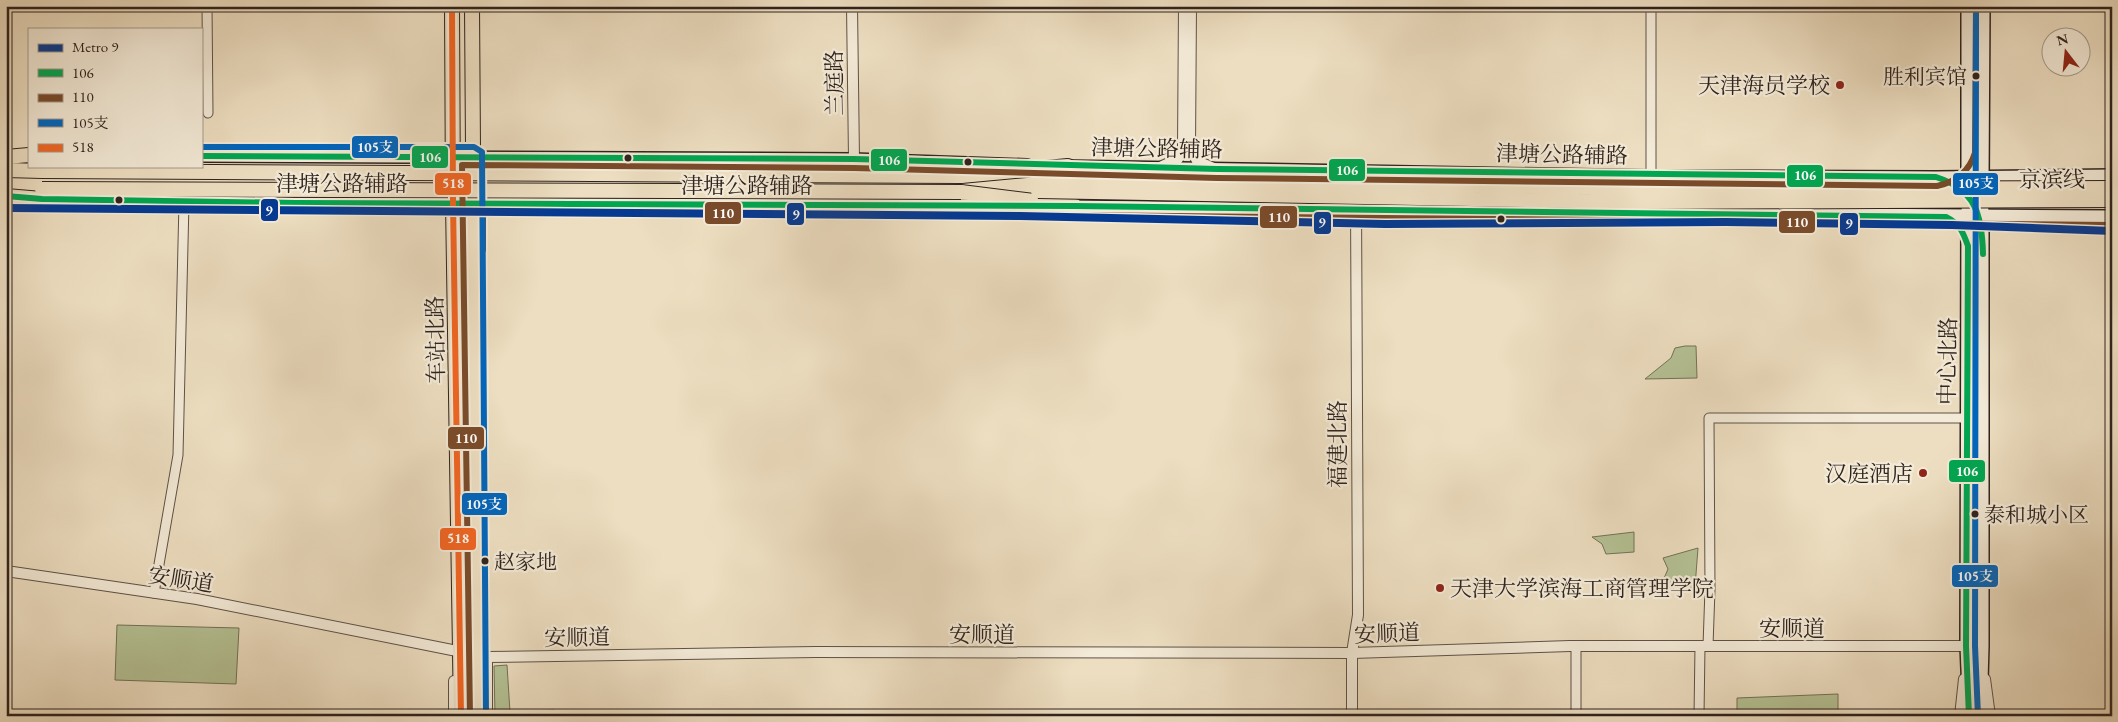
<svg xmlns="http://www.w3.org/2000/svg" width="2118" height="722" font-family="'EB Garamond','Noto Serif SC',serif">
<rect width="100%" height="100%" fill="#eddec1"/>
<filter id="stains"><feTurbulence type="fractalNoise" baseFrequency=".004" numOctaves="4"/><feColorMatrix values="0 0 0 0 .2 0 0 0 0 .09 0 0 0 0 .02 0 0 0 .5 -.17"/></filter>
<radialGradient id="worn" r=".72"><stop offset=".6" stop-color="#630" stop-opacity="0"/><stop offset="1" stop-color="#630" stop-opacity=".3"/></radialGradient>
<g fill="#b5c295" stroke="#72725a">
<polygon points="1685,346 1696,346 1697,378 1645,379 1671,358 1675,348"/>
<polygon points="1634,532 1634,552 1606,554 1602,544 1592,537"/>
<polygon points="1698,548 1695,587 1653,592 1662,583 1668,569 1663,558"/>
<polygon points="117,625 239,628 236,684 115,680"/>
<polygon points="507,665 510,712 554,710 554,716 495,716 494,666"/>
<polygon points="1838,694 1838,716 1737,716 1737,698"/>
</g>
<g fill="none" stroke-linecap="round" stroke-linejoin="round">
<defs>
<g id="minor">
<polyline points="207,6 208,113"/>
<polyline points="1651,176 1651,6"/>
<polyline points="154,593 178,455 184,202"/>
<polyline points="1708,646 1710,589 1709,418 1966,418"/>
<polyline points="1576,716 1576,646"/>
<polyline points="1699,716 1700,646"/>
</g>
<g id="tertiary">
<polyline points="852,6 854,159"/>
<polyline points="1191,6 1190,148 1197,161 1214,168"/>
<polyline points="1162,166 1178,159 1183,147 1184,6"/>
<polyline points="6,571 197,599 487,657 816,652 1352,653 1570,646 1966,646"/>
<polyline points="487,657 487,716"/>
<polyline points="1985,679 1990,716"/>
<polyline points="454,716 454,681"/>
<polyline points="1352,716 1352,653 1358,615 1356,202"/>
<polyline points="1960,716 1964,679"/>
</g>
<g id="secondary">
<polyline points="201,156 854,159 1027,165"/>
<polyline points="1060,166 1651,176 1936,177 2112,175"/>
<polyline points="1967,184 1967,6"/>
<polyline points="1983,184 1984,6"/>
<polyline points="42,199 295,203 1028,205"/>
<polyline points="1066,206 1560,212 2112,216"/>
<polyline points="1967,210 1966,646 1969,716"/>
<polyline points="1981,716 1983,646 1983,210"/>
</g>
<g id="primary">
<polyline points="452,6 453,203 461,716"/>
<polyline points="472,6 477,716"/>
</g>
<g id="trunk">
<polyline points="6,157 29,155"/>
<polyline points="6,170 42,171"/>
<polyline points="961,176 1068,166"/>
<polyline points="961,192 1075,206"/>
<polyline points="6,196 42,199"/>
</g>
</defs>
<use href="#minor" stroke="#5e5247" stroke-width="11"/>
<use href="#tertiary" stroke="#5e5247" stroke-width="12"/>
<use href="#secondary" stroke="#2f231e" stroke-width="14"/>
<use href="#primary" stroke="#2f231e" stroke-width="16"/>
<use href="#trunk" stroke="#2f231e" stroke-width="16"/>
<use href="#minor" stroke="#f3ead7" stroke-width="9"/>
<use href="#tertiary" stroke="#f3ead7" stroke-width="10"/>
<use href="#secondary" stroke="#f3ead7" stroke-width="11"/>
<use href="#primary" stroke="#eddec1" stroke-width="14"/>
<use href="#trunk" stroke="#eddec1" stroke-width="14"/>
<defs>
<g id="trunk-bridge">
<polyline points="42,171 961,176"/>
<polyline points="1038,178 1649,189 2112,188"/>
<polyline points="42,189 961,192"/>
<polyline points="1038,191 1629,202 2112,200"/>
</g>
</defs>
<use href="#trunk-bridge" stroke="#2f231e" stroke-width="16" stroke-linecap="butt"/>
<use href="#trunk-bridge" stroke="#eddec1" stroke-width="14"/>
<defs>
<g id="bus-1">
<path d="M201,156L854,159L1217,169L1936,177C1976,190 1982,215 1983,254"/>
<path d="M6,196L42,199L295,203L1075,206L1946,217C1960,224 1963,232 1968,246L1966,646L1969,716"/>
</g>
<g id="bus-2">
<polyline points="483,250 483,212 1075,215 2112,225"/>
<path d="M470,716L462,165L854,168L1217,178L1937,186C1956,182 1969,172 1975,153L1976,6"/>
</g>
<g id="bus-3">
<polyline points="1976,6 1975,646 1978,716"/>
<polyline points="201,147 474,147 482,152 486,716"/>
</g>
<polyline id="bus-4" points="452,6 453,203 461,716"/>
</defs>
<use href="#bus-1" stroke="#f3ead7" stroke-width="10"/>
<use href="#bus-2" stroke="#f3ead7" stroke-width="10"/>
<use href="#bus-3" stroke="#f3ead7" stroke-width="10"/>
<use href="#bus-4" stroke="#f3ead7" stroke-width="10"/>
<use href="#bus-1" stroke="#00a651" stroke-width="6"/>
<use href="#bus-2" stroke="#7a4b2a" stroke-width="6"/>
<use href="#bus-3" stroke="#0065bd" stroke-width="6"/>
<use href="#bus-4" stroke="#f26522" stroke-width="6"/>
<defs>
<polyline id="metro-1" points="6,208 1020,216 1385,224 1726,222 1952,225 2112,231"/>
</defs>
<use href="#metro-1" stroke="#f3ead7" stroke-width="11"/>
<use href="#metro-1" stroke="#063a91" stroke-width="8"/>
</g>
<g fill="#2f231e" stroke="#f3ead7" stroke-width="2">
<circle cx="1976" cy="76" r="4.5"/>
<circle cx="628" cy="158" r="4.5"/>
<circle cx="968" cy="162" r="4.5"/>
<circle cx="119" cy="200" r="4.5"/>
<circle cx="1501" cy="219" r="4.5"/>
<circle cx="1975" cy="514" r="4.5"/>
<circle cx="485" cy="561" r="4.5"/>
</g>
<g fill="#8f2418" stroke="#f3ead7" stroke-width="2">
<circle cx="1840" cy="85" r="5"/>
<circle cx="1923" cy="473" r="5"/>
<circle cx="1440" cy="588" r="5"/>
</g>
<g text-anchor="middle" stroke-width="4.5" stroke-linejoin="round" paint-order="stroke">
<g font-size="21" fill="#2f231e" stroke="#f3ead7" text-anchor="start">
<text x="1967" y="84" text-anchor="end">胜利宾馆</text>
<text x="1984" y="522">泰和城小区</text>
<text x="494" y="569">赵家地</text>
</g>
<g font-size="22" fill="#2f231e" stroke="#f3ead7">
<text transform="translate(834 83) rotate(-91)" y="8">兰庭路</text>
<text transform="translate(1157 148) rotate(1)" y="8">津塘公路辅路</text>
<text transform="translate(1562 154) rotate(1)" y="8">津塘公路辅路</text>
<text x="2052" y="187">京滨线</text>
<text x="342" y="191">津塘公路辅路</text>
<text x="747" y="193">津塘公路辅路</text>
<text transform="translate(435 340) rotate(-91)" y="8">车站北路</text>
<text transform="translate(1947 361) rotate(-89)" y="8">中心北路</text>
<text transform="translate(1337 444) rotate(-90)" y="8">福建北路</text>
<text transform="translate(181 579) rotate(9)" y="8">安顺道</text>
<text x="1792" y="636">安顺道</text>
<text transform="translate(1387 633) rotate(-2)" y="8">安顺道</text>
<text x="982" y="642">安顺道</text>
<text transform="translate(577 637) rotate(-1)" y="8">安顺道</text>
</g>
<g font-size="22" fill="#2f231e" stroke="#f3ead7" text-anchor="end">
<text x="1830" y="93">天津海员学校</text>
<text x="1913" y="481">汉庭酒店</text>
<text x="1450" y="596" text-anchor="start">天津大学滨海工商管理学院</text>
</g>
</g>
<g stroke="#f3ead7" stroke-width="2">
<rect x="351" y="135" width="48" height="24" rx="5" fill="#0065bd"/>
<rect x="411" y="145" width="38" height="24" rx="5" fill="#00a651"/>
<rect x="870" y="148" width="38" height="24" rx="5" fill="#00a651"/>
<rect x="1328" y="158" width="38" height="24" rx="5" fill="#00a651"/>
<rect x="1786" y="164" width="38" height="24" rx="5" fill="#00a651"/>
<rect x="434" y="172" width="38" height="24" rx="5" fill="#f26522"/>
<rect x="1952" y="172" width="47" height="24" rx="5" fill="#0065bd"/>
<rect x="260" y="198" width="19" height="24" rx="5" fill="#063a91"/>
<rect x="704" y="201" width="38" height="24" rx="5" fill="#7a4b2a"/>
<rect x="786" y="202" width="19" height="24" rx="5" fill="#063a91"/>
<rect x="1259" y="205" width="39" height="24" rx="5" fill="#7a4b2a"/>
<rect x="1778" y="210" width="38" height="24" rx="5" fill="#7a4b2a"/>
<rect x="1313" y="211" width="19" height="24" rx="5" fill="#063a91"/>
<rect x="1839" y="212" width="20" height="24" rx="5" fill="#063a91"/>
<rect x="447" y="426" width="38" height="24" rx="5" fill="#7a4b2a"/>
<rect x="1948" y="459" width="38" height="24" rx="5" fill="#00a651"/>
<rect x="461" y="492" width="47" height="24" rx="5" fill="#0065bd"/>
<rect x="439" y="527" width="38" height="24" rx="5" fill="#f26522"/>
<rect x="1951" y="564" width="48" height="24" rx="5" fill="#0065bd"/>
</g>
<g font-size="14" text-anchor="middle" font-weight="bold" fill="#fff">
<text x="375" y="152">105支</text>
<text x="430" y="162">106</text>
<text x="889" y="165">106</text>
<text x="1347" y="175">106</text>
<text x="1805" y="180">106</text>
<text x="453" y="188">518</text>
<text x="1976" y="188">105支</text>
<text x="269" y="215">9</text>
<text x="723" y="218">110</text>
<text x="796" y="219">9</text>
<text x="1279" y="222">110</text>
<text x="1797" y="227">110</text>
<text x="1322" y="227">9</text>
<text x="1849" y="228">9</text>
<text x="466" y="443">110</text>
<text x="1967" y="476">106</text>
<text x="484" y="509">105支</text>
<text x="458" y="543">518</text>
<text x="1975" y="581">105支</text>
</g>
<rect width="2118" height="722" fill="none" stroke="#eddec1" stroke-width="25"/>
<rect x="8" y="8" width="2103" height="707" fill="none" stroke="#2f231e" stroke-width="2.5"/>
<rect x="12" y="12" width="2093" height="697" fill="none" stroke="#2f231e"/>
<rect x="28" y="28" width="175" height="140" fill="#f3ead7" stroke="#a59a8d"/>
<rect x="38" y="44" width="25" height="8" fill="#063a91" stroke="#a59a8d"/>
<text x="72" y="52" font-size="15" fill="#2f231e">Metro 9</text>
<rect x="38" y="69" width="25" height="8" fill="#00a651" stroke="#a59a8d"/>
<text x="72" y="78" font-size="15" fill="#2f231e">106</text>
<rect x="38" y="94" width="25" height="8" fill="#7a4b2a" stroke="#a59a8d"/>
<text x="72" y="102" font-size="15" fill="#2f231e">110</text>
<rect x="38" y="119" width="25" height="8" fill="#0065bd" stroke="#a59a8d"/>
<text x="72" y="128" font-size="15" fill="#2f231e">105支</text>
<rect x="38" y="144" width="25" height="8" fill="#f26522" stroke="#a59a8d"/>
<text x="72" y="152" font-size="15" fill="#2f231e">518</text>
<g transform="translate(2066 52) rotate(344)"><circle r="24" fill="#f3ead7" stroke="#a59a8d"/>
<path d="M0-4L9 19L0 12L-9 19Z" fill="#8f2418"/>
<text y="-8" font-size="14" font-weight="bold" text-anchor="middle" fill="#2f231e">N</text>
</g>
<rect width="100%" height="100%" filter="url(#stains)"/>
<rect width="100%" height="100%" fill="url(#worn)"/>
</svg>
